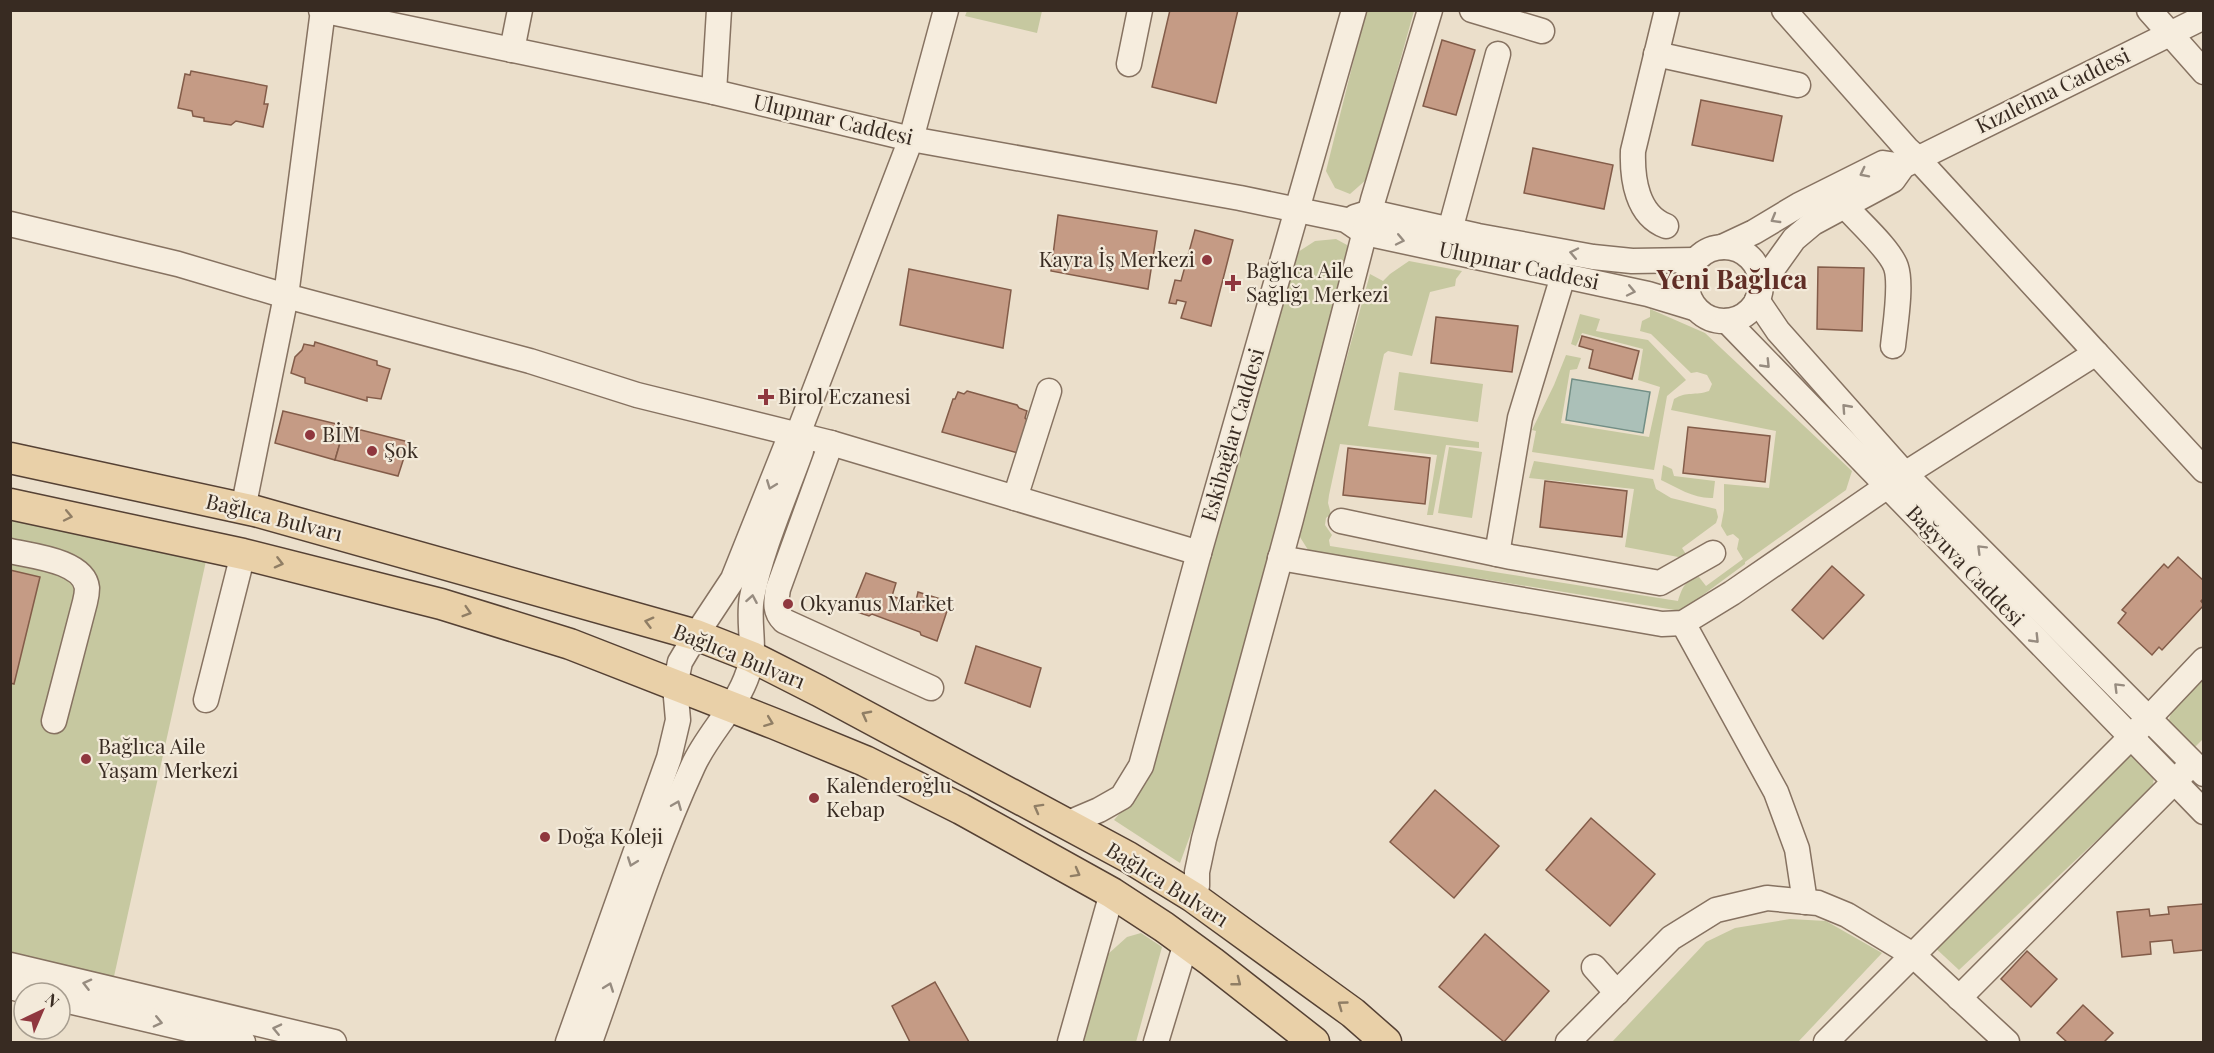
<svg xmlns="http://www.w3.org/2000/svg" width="2214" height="1053" font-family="'Playfair Display',serif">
<rect width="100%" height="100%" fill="#ebdfcb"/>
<g fill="#c6c8a0">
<polygon points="967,11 967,10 1042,11 1037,33 965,16"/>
<polygon points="1366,11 1414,11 1367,179 1350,194 1335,188 1326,171"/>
<polygon points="1336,239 1347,245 1348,259 1299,449 1201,806 1180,863 1114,820 1147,782 1298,252 1315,241"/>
<path d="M1409,261L1462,271L1456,279L1455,286L1430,292L1412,356L1388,351L1384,354L1368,426L1479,442V448L1446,445L1433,515H1427L1437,455L1340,444L1329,495L1328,503L1331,514L1326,518L1325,525L1332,535L1329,540L1330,546L1678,601C1682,588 1685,580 1699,577L1706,586L1743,559L1737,549L1739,539L1733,534L1727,536L1721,526L1724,510V484L1769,488L1776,431L1671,410L1674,399C1687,391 1695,396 1709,391L1712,384L1707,375L1697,372L1691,373L1651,334L1640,331L1642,321L1650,317V309L1705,333L1852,471L1846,490L1745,562V564L1681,611L1335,555L1310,553L1298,534L1370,274L1383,281L1390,274Z"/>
<polygon points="1580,314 1600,319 1596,331 1648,340 1686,380 1667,396 1654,470 1532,452 1536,431 1532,430 1554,385 1566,355 1581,358 1577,369 1570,370 1561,423 1649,437 1660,387 1638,380 1643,349 1582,333 1576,346 1571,344"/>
<polygon points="1399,372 1483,384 1478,422 1394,410"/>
<polygon points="1449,447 1482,452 1472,518 1438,513"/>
<polygon points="1534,461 1653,479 1656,489 1671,498 1716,509 1718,517 1716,523 1682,548 1689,559 1625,547 1634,489 1529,478"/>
<path d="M1663,465L1672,469L1674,476L1715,481L1713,498C1694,499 1678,488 1661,480Z"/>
<polygon points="11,517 206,561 113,981 11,956"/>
<polygon points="2203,669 2203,739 2195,747 2186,747 2168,723 2178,691"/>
<polygon points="2128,751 2154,773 2153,787 1959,970 1930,943"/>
<polygon points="1790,919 1826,921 1882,953 1798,1042 1612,1042 1706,942 1735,928"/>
<polygon points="1141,933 1162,947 1136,1042 1081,1042 1107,955 1127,937"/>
</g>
<polygon fill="#abc0b8" stroke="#728e85" stroke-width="1.5" points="1572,379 1650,392 1643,433 1566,420"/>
<g fill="#c59b85" stroke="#835c49" stroke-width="1.5">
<polygon points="1170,10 1238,10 1216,103 1152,87"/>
<polygon points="1442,40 1475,50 1456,115 1423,106"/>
<polygon points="191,71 267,86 264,104 268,104 263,127 236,121 231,125 204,121 204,118 193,116 192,111 178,108 185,74 190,75"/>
<polygon points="1701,100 1782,116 1773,161 1692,145"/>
<polygon points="1533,148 1613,165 1604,209 1524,193"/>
<polygon points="1058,215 1157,231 1148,289 1051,271"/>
<polygon points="1195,230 1233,240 1211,326 1181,318 1186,302 1177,300 1176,304 1169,303 1175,280 1181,281"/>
<polygon points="1818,267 1864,268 1862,331 1817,329"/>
<polygon points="909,269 1011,290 1003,348 900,325"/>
<polygon points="1436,317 1518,326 1512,372 1431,363"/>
<polygon points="1582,336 1639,351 1632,379 1589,368 1593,350 1579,346"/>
<polygon points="315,342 377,361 377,365 390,369 381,399 367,397 367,401 305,383 305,378 291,373 295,357 302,350 304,344 314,346"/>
<polygon points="967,391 1017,405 1019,408 1027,411 1025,418 1027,420 1018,453 942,432 953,399 955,399 958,392 964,394"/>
<polygon points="283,411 345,426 335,460 275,443"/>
<polygon points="345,426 409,442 398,476 335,460"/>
<polygon points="1688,427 1770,436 1765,482 1683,473"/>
<polygon points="1348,448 1430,458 1425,504 1343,495"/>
<polygon points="1545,481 1627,491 1622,537 1540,527"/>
<polygon points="2178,557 2204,581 2204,598 2201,601 2204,605 2162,650 2159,647 2152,655 2118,623 2126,613 2122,610 2164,564 2168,568"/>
<polygon points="1832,566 1864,595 1823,639 1792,610"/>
<polygon points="10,570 40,577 14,684 10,683"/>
<polygon points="866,573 896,583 892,596 915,605 918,592 950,602 937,641 921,635 920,632 872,614 869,616 851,610"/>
<polygon points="976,646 1041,668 1030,707 965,683"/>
<polygon points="1435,790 1499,846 1454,898 1390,842"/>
<polygon points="1591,818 1655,874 1610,926 1546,870"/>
<polygon points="2203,904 2204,950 2174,953 2172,940 2150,942 2151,954 2122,957 2117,912 2149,909 2150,916 2169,914 2168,907"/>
<polygon points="1485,934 1549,991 1504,1042 1439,987"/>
<polygon points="2027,951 2057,979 2031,1007 2001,979"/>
<polygon points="935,982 969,1042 910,1042 892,1006"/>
<polygon points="2083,1005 2113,1033 2104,1042 2067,1042 2057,1033"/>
</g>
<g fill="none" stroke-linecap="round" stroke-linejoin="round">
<defs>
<g id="minor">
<polyline points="321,10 714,92 911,139 1240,198 1346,220 1365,233 1648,294 1694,308"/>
<polyline points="1472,10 1542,31"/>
<polyline points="1784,10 1907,149 1917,158 2096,353"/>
<polyline points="2149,10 2204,72"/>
<polyline points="512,50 520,10"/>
<polyline points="1656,54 1798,85"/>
<polyline points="1129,64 1140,10"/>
<polyline points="714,92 719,10"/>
<path d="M1845,206C1858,221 1890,249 1896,267C1902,285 1895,326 1893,346"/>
<polyline points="1355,217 1371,212 1478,236 1593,257 1632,261 1695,260"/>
<polyline points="10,224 178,264 286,296 530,361 637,395 831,443 1199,553"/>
<path d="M1666,226C1637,215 1632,179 1633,151L1667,10"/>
<polyline points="1450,230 1498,54"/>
<polyline points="1722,247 1754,232 1799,205 1883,163 1903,166"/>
<circle cx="1724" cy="284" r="37"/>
<polyline points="1761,285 1794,239 1813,223 1893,180 1903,166 2204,17"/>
<polyline points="1757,300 1778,331 1905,474 2204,774"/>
<polyline points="1727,321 2204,812"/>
<path d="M831,443L778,589C776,602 774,611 784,621L931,688"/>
<polyline points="1015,498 1049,391"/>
<polyline points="243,509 286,296 323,10"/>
<polyline points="1341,521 1511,557 1660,583 1713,553"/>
<path d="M10,551C32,556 84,561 87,588C87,592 86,598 85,602L54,721"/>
<polyline points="1497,554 1520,418 1563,276"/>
<polyline points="1280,558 1662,624 1683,623 1732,593 1905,474 2096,353 2204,470"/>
<polyline points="1683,623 1776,792 1797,849 1805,902"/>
<polyline points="206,700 243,554"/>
<polyline points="1066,824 1099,810 1122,797 1141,766 1199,553 1354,10"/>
<polyline points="1193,897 1197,886 1197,872 1204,839 1291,519 1373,200 1430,10"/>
<polyline points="10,965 334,1042"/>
<polyline points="1594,967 1617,993"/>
<polyline points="10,987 34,993"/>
<polyline points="1959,998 2184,772"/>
<polyline points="60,999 243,1042"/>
<polyline points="568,1042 669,758 678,720 675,686 680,662 696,635 733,579 787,444 798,434 911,139 946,10"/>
<path d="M590,1042C623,950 652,855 693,766C708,733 737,707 748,673C757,649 747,622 752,597C761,550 785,496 801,451L798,437"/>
<polyline points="1070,1042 1112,893"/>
<polyline points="1156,1042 1186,943"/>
<polyline points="1568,1042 1671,938 1716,910 1767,898 1818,903 1847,915 1913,955 2007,1042"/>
<polyline points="1826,1042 2130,738 2204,660"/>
</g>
<g id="major">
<polyline points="10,458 255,511 696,635 752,657 819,691 1128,857 1193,897 1353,1013 1386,1042"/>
<polyline points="10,504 243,554 441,604 570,644 775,724 865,761 961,809 1112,893 1164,927 1212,962 1314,1042"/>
</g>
</defs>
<use href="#minor" stroke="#867261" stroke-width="27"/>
<use href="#major" stroke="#554134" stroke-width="33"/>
<use href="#minor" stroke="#f6edde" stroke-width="24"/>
<use href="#major" stroke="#e9d0a8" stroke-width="30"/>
</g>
<defs><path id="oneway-chevron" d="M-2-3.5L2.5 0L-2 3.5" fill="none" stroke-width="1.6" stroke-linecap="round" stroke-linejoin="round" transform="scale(1.5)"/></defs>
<g stroke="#978c80">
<use href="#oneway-chevron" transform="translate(1864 173) rotate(153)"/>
<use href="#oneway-chevron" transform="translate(1775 219) rotate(150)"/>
<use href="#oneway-chevron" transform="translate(1400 240) rotate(12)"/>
<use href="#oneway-chevron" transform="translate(1574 253) rotate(-168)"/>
<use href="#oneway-chevron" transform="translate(1631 291) rotate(12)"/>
<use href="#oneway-chevron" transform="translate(1766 364) rotate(46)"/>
<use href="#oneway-chevron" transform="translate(1846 408) rotate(-132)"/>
<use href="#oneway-chevron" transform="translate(771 485) rotate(111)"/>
<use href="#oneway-chevron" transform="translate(1981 549) rotate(-135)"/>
<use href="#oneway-chevron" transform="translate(752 599) rotate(-80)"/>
<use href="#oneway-chevron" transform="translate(2035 639) rotate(46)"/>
<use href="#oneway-chevron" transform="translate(2118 687) rotate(-135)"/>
<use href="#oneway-chevron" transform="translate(677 805) rotate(-68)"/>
<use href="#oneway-chevron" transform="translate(632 862) rotate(110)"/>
<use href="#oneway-chevron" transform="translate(87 984) rotate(-166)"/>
<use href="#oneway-chevron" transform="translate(609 987) rotate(-70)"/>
<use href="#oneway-chevron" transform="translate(158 1022) rotate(13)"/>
<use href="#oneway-chevron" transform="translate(277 1029) rotate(-167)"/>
</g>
<g stroke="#907e65">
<use href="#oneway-chevron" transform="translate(68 516) rotate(12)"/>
<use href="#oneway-chevron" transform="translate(279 563) rotate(14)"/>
<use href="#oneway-chevron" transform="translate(467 612) rotate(17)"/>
<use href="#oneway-chevron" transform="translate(649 622) rotate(-165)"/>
<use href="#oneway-chevron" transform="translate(866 715) rotate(-152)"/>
<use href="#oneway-chevron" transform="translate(769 722) rotate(21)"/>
<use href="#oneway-chevron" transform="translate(1038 808) rotate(-151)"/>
<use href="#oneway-chevron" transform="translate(1076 873) rotate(29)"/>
<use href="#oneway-chevron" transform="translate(1237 982) rotate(38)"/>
<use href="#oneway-chevron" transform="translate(1342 1005) rotate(-144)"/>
</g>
<g fill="#8f373e" stroke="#f3eada" stroke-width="2">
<circle cx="1207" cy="260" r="6"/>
<path d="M1230 274h6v6h6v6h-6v6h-6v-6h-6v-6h6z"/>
<path d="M763 388h6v6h6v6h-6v6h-6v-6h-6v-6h6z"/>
<circle cx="310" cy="435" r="6"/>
<circle cx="372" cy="451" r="6"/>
<circle cx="788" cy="604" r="6"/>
<circle cx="86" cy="759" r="6"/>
<circle cx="814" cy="798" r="6"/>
<circle cx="545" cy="837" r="6"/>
</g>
<g text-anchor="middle" stroke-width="4.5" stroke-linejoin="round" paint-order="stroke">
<g font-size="21" fill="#382b22" stroke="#f3eada">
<text transform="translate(2053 91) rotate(-26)" y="7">Kızılelma Caddesi</text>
<text transform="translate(833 120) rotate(13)" y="7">Ulupınar Caddesi</text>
<text transform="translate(1519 266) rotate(12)" y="7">Ulupınar Caddesi</text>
<text transform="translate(1233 435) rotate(-74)" y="7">Eskibağlar Caddesi</text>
<text transform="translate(274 518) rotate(14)" y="7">Bağlıca Bulvarı</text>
<text transform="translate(1965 566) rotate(46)" y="7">Bağyuva Caddesi</text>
<text transform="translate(739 657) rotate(22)" y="7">Bağlıca Bulvarı</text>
<text transform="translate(1167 885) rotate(32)" y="7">Bağlıca Bulvarı</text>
</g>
<g font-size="21" fill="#382b22" stroke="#f3eada" text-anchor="start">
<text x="1195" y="267" text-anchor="end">Kayra İş Merkezi</text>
<text x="1246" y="278">Bağlıca Aile<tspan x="1246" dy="24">Sağlığı Merkezi</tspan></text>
<text x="778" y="404">Birol Eczanesi</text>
<text x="322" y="442">BİM</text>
<text x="384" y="458">Şok</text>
<text x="800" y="611">Okyanus Market</text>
<text x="98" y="754">Bağlıca Aile<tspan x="98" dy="24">Yaşam Merkezi</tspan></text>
<text x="826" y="793">Kalenderoğlu<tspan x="826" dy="24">Kebap</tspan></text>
<text x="557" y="844">Doğa Koleji</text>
</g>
<g font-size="27" font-weight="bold" fill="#602e26" stroke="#f3eada">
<text x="1732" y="289">Yeni Bağlıca</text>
</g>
</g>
<rect width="2214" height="1053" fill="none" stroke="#382b22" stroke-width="24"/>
<g transform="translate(42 1011) rotate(44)"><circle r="28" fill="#f3eada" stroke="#a89e90" stroke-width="1.5"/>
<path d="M0-4.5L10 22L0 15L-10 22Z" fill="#8f373e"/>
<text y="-9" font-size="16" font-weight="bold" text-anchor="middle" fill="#382b22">N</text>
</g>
</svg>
